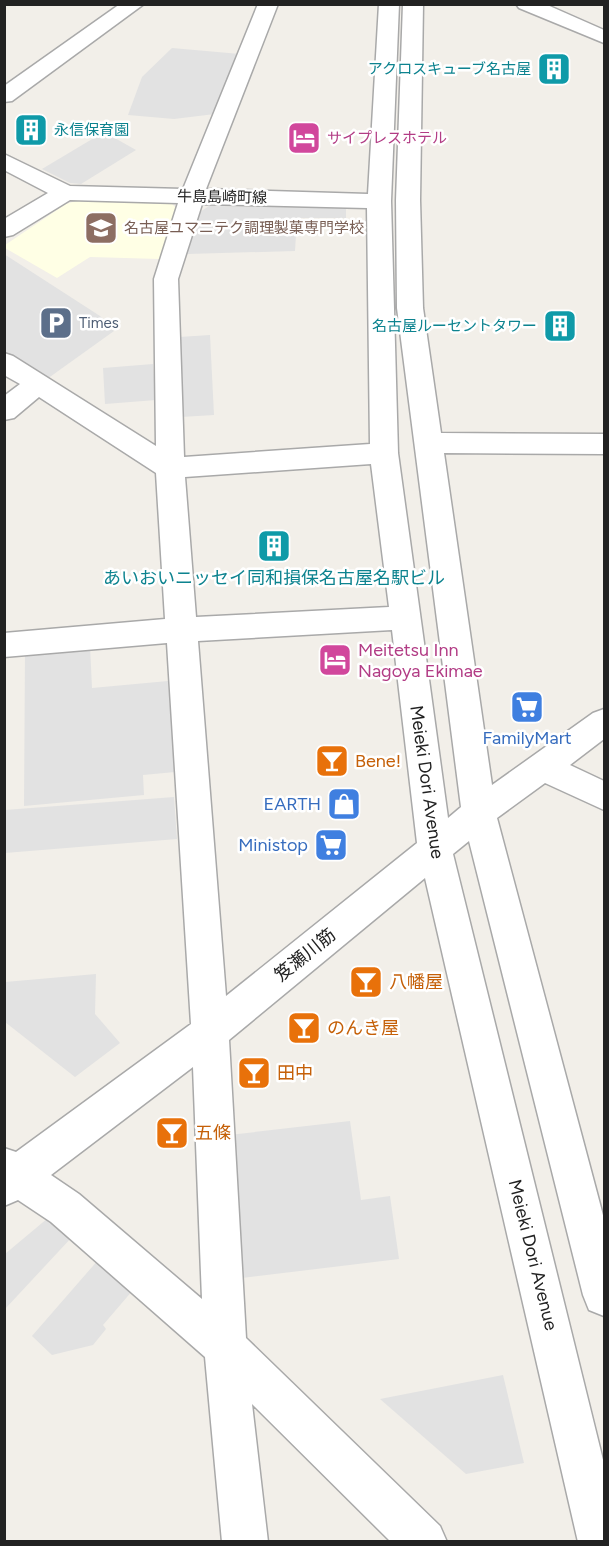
<svg xmlns="http://www.w3.org/2000/svg" width="609" height="1546" font-family="Figtree,'Noto Sans JP',sans-serif">
<rect width="100%" height="100%" fill="#f2efe9"/>
<polygon fill="#ffffe5" points="76,201 172,204 180,212 160,259 90,257 57,278 5,248 5,245 66,204"/>
<g fill="#e2e2e2">
<polygon points="172,48 240,54 215,114 174,119 128,115 142,77"/>
<polygon points="104,132 136,150 81,184 70,183 42,169"/>
<polygon points="209,206 346,208 346,218 297,218 295,251 187,254 200,212"/>
<polygon points="4,254 100,316 114,331 47,379 5,352"/>
<polygon points="210,335 214,415 181,417 179,337"/>
<polygon points="153,364 156,400 105,404 103,368"/>
<polygon points="90,646 92,688 168,681 175,772 143,775 144,795 24,806 25,652"/>
<polygon points="174,797 177,839 5,853 5,810"/>
<polygon points="96,974 95,1014 120,1043 75,1077 5,1022 5,982"/>
<polygon points="350,1121 361,1200 390,1196 399,1259 242,1278 229,1135"/>
<polygon points="48,1218 72,1237 5,1309 5,1254"/>
<polygon points="99,1259 133,1290 103,1325 106,1329 93,1345 52,1355 32,1336"/>
<polygon points="503,1375 524,1463 466,1474 380,1399"/>
</g>
<g fill="none" stroke-linecap="round" stroke-linejoin="round">
<defs>
<g id="minor">
<polygon points="120,4 144,4 12,101 4,102 4,86"/>
<path d="M258,4H278L206,189L368,194L379,4H399L391,201L398,453L448,818L461,807L397,308L396,200L403,4H423L420,200L423,308L441,433L604,434V454L444,453L492,785L593,713L604,709V739L570,765L604,781V810L545,783L497,818L604,1219V1316L589,1310L583,1295L469,841L453,854L604,1464V1542H578L425,878L229,1040L246,1338L440,1526L447,1542H391L252,1404L268,1542H222L205,1357L51,1222L18,1200L4,1206V1148L16,1152L191,1024L167,643L4,657V633L165,619L156,473L39,397L14,418L4,420V396L20,384L4,375V353L13,356L156,446L154,279L178,203L70,200L13,235L4,237V219L48,193L4,170V154L70,186L183,189ZM202,204L367,208L370,444L184,457L178,279ZM371,464L389,607L196,617L185,477ZM392,630L417,843L226,996L198,641ZM193,1067L202,1299L79,1194L51,1175Z"/>
<polygon points="516,4 545,4 604,30 604,43 519,8"/>
</g>
</defs>
<use href="#minor" stroke="#a9a9a9" stroke-width="3"/>
<use href="#minor" fill="#fff" fill-rule="evenodd"/>
</g>
<defs>
<symbol id="building-square" viewBox="-11 -11 22 22"><rect x="-9" y="-9" width="18" height="18" rx="4" fill="#0f9aa8" stroke="#fff"/><path d="M-4-6H4V6H1V3H-1V6H-4ZM-2.5-4.3h1.7v1.8h-1.7ZM.8-4.3h1.7v1.8H.8ZM-2.5-1h1.7V.8h-1.7ZM.8-1h1.7V.8H.8Z" fill="#fff"/></symbol>
<symbol id="hotel-square" viewBox="-11 -11 22 22"><rect x="-9" y="-9" width="18" height="18" rx="4" fill="#d1479c" stroke="#fff"/><path d="M-6-4.5h1.5V1H6V5H4.5V3h-9V5H-6ZM-4 0a1.8 1.8 0 1 1 3.6 0ZM.5 0V-2.5h3Q6-2.5 6 0Z" fill="#fff"/></symbol>
<symbol id="university-square" viewBox="-11 -11 22 22"><rect x="-9" y="-9" width="18" height="18" rx="4" fill="#8d6e63" stroke="#fff"/><path d="M0-5L7-2L0 1L-7-2ZM-4 1L0 2.5L4 1V4Q0 6-4 4Z" fill="#fff"/></symbol>
<symbol id="parking-square" viewBox="-11 -11 22 22"><rect x="-9" y="-9" width="18" height="18" rx="4" fill="#5c6f8a" stroke="#fff"/><path d="M-3.5-5.5H1a3.5 3.5 0 0 1 0 7H-1V5.5H-3.5ZM-1-3.4V-.6H.8a1.4 1.4 0 0 0 0-2.8Z" fill="#fff"/></symbol>
<symbol id="supermarket-square" viewBox="-11 -11 22 22"><rect x="-9" y="-9" width="18" height="18" rx="4" fill="#3f7fe0" stroke="#fff"/><path d="M-6-5.5h2.5l.6 2H6L4.5 2H-2.5L-4.4-4H-6ZM-1.5 3.2a1.3 1.3 0 1 0 .1 0ZM3 3.2a1.3 1.3 0 1 0 .1 0Z" fill="#fff"/></symbol>
<symbol id="bar-square" viewBox="-11 -11 22 22"><rect x="-9" y="-9" width="18" height="18" rx="4" fill="#e8710a" stroke="#fff"/><path d="M-6-5H6L.8 .8V4.5H3.5V6h-7V4.5H-.8V.8Z" fill="#fff"/></symbol>
<symbol id="shop-square" viewBox="-11 -11 22 22"><rect x="-9" y="-9" width="18" height="18" rx="4" fill="#3f7fe0" stroke="#fff"/><path d="M-5-2.5h2.3a2.7 3.5 0 0 1 5.4 0H5L5.5 6h-11ZM-1.5-2.5h3a1.5 2.3 0 0 0-3 0Z" fill="#fff"/></symbol>
</defs>
<g fill-rule="evenodd">
<use href="#building-square" x="535" y="50" width="38" height="38"/>
<use href="#building-square" x="12" y="111" width="38" height="38"/>
<use href="#hotel-square" x="285" y="119" width="38" height="38"/>
<use href="#university-square" x="82" y="209" width="38" height="38"/>
<use href="#parking-square" x="37" y="304" width="38" height="38"/>
<use href="#building-square" x="541" y="307" width="38" height="38"/>
<use href="#building-square" x="255" y="527" width="38" height="38"/>
<use href="#hotel-square" x="316" y="641" width="38" height="38"/>
<use href="#supermarket-square" x="508" y="688" width="38" height="38"/>
<use href="#bar-square" x="313" y="742" width="38" height="38"/>
<use href="#shop-square" x="325" y="785" width="38" height="38"/>
<use href="#supermarket-square" x="312" y="826" width="38" height="38"/>
<use href="#bar-square" x="347" y="963" width="38" height="38"/>
<use href="#bar-square" x="285" y="1009" width="38" height="38"/>
<use href="#bar-square" x="235" y="1054" width="38" height="38"/>
<use href="#bar-square" x="153" y="1114" width="38" height="38"/>
</g>
<g text-anchor="middle" stroke-width="5" stroke-linejoin="round" paint-order="stroke">
<g font-size="15" fill="#0d838f" stroke="#fff" text-anchor="end">
<text x="531" y="74">アクロスキューブ名古屋</text>
<text x="54" y="135" text-anchor="start">永信保育園</text>
<text x="537" y="331">名古屋ルーセントタワー</text>
</g>
<g font-size="15" fill="#b23c85" stroke="#fff" text-anchor="start">
<text x="327" y="143">サイプレスホテル</text>
</g>
<g font-size="15" fill="#222" stroke="#fff">
<text transform="translate(222 197) rotate(1)" y="5">牛島島崎町線</text>
</g>
<g font-size="15" fill="#785e54" stroke="#fff" text-anchor="start">
<text x="124" y="233">名古屋ユマニテク調理製菓専門学校</text>
</g>
<g font-size="15" fill="#4e5e75" stroke="#fff" text-anchor="start">
<text x="79" y="328">Times</text>
</g>
<g font-size="18" fill="#0d838f" stroke="#fff">
<text x="274" y="584">あいおいニッセイ同和損保名古屋名駅ビル</text>
</g>
<g font-size="18" fill="#b23c85" stroke="#fff" text-anchor="start">
<text x="358" y="656">Meitetsu Inn<tspan x="358" dy="21">Nagoya Ekimae</tspan></text>
</g>
<g font-size="18" fill="#366cbe" stroke="#fff" text-anchor="end">
<text x="527" y="744" text-anchor="middle">FamilyMart</text>
<text x="321" y="810">EARTH</text>
<text x="308" y="851">Ministop</text>
</g>
<g font-size="18" fill="#c56008" stroke="#fff" text-anchor="start">
<text x="355" y="767">Bene!</text>
<text x="389" y="988">八幡屋</text>
<text x="327" y="1034">のんき屋</text>
<text x="277" y="1079">田中</text>
<text x="195" y="1139">五條</text>
</g>
<g font-size="18" fill="#222" stroke="#fff">
<text transform="translate(427 782) rotate(82)" y="6">Meieki Dori Avenue</text>
<text transform="translate(305 955) rotate(-39)" y="6">笈瀬川筋</text>
<text transform="translate(533 1255) rotate(76)" y="6">Meieki Dori Avenue</text>
</g>
</g>
<rect width="609" height="1546" fill="none" stroke="#222222" stroke-width="12"/>
</svg>
